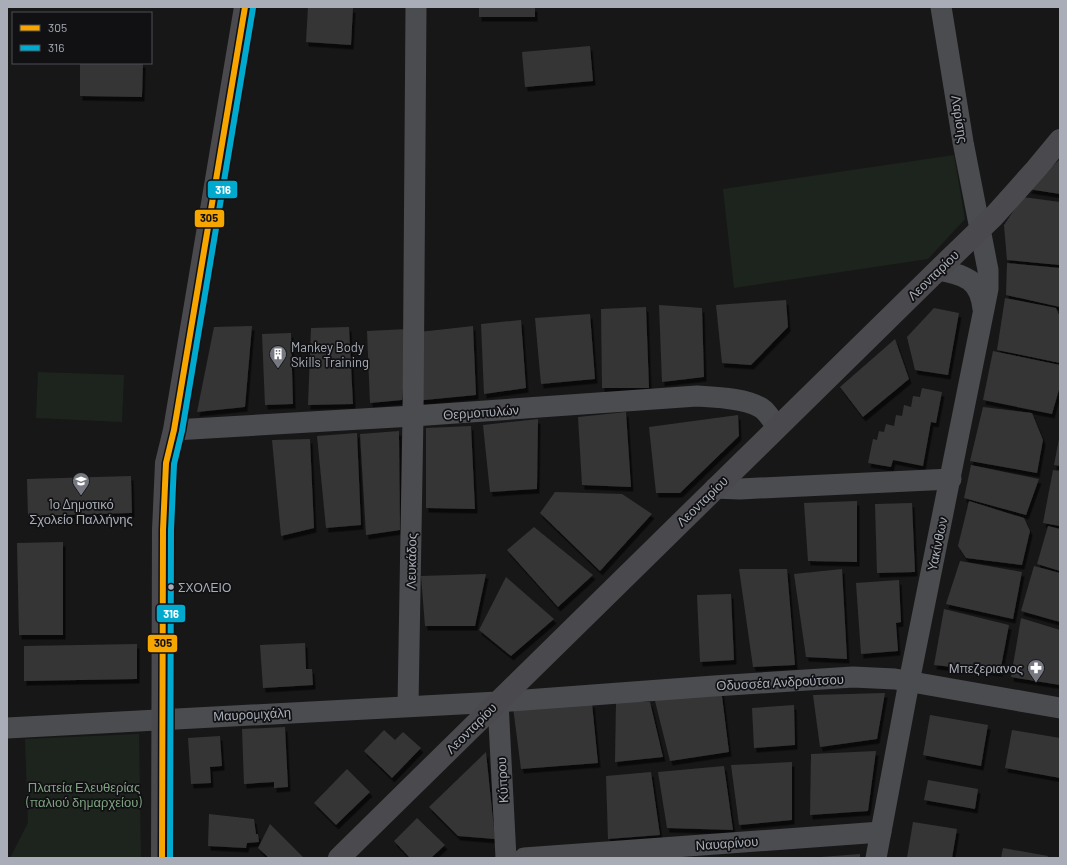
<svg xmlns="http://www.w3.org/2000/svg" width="1067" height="865" font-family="Barlow,sans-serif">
<defs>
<filter id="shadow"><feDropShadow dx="2.5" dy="4.5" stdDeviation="0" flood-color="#0009"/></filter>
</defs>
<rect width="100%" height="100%" fill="#171717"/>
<g fill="#1d241e">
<polygon points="954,155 965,219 928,259 734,288 723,189"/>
<polygon points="38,372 124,375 122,422 36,418"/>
<polygon points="139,734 141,858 10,858 28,823 25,739"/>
</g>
<g fill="#353536" filter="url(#shadow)">
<polygon points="308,7 353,8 351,45 306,42"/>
<rect x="479" y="7" width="56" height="10"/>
<polygon points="590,46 593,81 525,87 522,52"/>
<polygon points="80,63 143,63 142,97 80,96"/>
<polygon points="1060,159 1060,194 1028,189"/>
<polygon points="1023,197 1060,202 1060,265 1007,260 1004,225"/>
<polygon points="1007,263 1060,268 1060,307 1006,295"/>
<polygon points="1005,298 1056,308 1060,317 1060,363 997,350"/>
<polygon points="786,300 788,327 751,365 722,363 716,305"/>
<polygon points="659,305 702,308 704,377 662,382"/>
<polygon points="646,307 649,388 602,388 601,309"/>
<polygon points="934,308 959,313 948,375 915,370 907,337"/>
<polygon points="590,314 595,379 541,384 535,318"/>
<polygon points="521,320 526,388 484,394 481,324"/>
<polygon points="252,326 245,407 197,412 214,327"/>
<polygon points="473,326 476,395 414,401 419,332"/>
<polygon points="349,327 353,404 308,405 311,328"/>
<polygon points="408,329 402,400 370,403 367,331"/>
<polygon points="291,333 293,404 265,405 262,334"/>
<polygon points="895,339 909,379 863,417 840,387"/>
<polygon points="993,351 1060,365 1060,386 1052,414 983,400"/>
<polygon points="922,388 942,392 936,423 931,422 923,466 893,460 891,467 868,463 873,439 877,440 879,431 884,432 886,424 894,426 896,415 902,416 904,405 911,407 913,396 920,397"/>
<polygon points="983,407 1032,413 1043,440 1037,473 970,461"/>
<polygon points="626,412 631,487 582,485 578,417"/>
<polygon points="738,415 739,436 680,493 656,493 649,427"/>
<polygon points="538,419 537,489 490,492 483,425"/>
<polygon points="471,426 475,509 426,508 426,428"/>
<polygon points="399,431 400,530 366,535 360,434"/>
<polygon points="357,433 361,525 326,528 317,436"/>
<polygon points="310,439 314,528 281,536 272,440"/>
<polygon points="1059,439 1060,439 1060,466 1054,465"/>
<polygon points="971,465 1039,479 1026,515 964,498"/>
<polygon points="1053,470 1060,471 1060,526 1043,523"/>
<polygon points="131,476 132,513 28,516 27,479"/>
<polygon points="555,492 622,494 652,514 600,571 540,513"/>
<polygon points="857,501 857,562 808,561 804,503"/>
<polygon points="969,501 1024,518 1030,531 1022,565 966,558 958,546"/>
<polygon points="912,503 915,572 877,573 875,504"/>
<polygon points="1048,526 1060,529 1060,571 1037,564"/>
<polygon points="534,527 593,575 558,607 507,550"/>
<polygon points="63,542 63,635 19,635 17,543"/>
<polygon points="960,561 1022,572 1013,619 946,604"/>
<polygon points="1034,566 1060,573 1060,622 1021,611"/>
<polygon points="739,569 787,569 795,665 753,667"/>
<polygon points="842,569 847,659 806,657 794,574"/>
<polygon points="486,574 475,626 425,626 421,576"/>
<polygon points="506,577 554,619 511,656 479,630"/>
<polygon points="899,580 901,622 896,623 898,651 861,654 856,583"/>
<polygon points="731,594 734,660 700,662 697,595"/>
<polygon points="944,609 1009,625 1000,672 934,665"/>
<polygon points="1021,618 1060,630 1060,685 1011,677"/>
<polygon points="305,643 306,669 312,669 313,685 263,688 260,645"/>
<polygon points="137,644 137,679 24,681 24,646"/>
<polygon points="721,688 729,752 670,761 654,697"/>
<polygon points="885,693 877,739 820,747 813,695"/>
<polygon points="616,702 650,702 663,757 615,762"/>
<polygon points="592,703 598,763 521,769 513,707"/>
<polygon points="794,705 795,745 754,748 752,708"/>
<polygon points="930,715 988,725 981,766 923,755"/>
<polygon points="285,727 288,787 274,788 274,782 244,784 242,729"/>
<polygon points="384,730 395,740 403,732 421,748 392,778 364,751"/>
<polygon points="1012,730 1060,738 1060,778 1005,768"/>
<polygon points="220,736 222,766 210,767 211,783 191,784 188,738"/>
<polygon points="876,751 868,811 810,815 811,754"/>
<polygon points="486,752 495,839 458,836 429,807"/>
<polygon points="792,762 792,820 739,825 731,765"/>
<polygon points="724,766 733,830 667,828 658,772"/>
<polygon points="347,769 370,792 336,825 314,803"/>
<polygon points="651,772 660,835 608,839 606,776"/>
<polygon points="928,780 978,789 975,809 924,800"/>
<polygon points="209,814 254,819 256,834 258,834 259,842 247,843 246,848 208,846"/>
<polygon points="417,818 445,845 431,858 410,858 394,841"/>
<polygon points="913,822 957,829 952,858 907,858"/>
<polygon points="270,824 304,858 269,858 258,848"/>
<polygon points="1003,848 1048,856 1047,858 1001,858"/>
<polygon points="860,854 860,858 821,858 821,857"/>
</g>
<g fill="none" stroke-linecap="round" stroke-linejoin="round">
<g stroke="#4b4c50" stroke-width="21">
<path d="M938,270C965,275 980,279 983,309"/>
<path d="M174,430L413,416L697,396C715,397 750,398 764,410C769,415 773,422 778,427"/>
<polyline points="715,488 740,489 951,479"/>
<polyline points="498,702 506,858"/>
<polyline points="408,706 413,416 416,7"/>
<polyline points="7,728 498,702 714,686 853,677 895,679 1060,708"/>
<polyline points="524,858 881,832"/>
<polyline points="876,858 909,682 988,289 988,270 963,142 941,7"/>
</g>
<g stroke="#4a4a4e" stroke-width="22">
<polyline points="162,858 163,530 166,463 174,430 245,7"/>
<polyline points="339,858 938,270 994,216 1036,169 1060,140"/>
</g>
<defs>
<polyline id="bus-1" points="162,858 163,530 166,463 174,430 245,7"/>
<polyline id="bus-2" points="170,858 171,530 174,464 182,431 253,8"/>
</defs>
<use href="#bus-1" stroke="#111113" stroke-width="9"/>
<use href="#bus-2" stroke="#111113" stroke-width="9"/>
<use href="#bus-1" stroke="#f7a600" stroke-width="6"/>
<use href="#bus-2" stroke="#00a9ce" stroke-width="6"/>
</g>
<defs>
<symbol id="building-pin" viewBox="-11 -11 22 30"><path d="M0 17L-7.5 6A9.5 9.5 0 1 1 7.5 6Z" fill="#757880" stroke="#111113"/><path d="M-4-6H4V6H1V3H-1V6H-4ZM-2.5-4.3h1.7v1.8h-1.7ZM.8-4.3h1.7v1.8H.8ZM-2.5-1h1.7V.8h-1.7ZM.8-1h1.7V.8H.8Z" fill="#fff"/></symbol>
<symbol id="school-pin" viewBox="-11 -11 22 30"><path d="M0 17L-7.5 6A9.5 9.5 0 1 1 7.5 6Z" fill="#757880" stroke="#111113"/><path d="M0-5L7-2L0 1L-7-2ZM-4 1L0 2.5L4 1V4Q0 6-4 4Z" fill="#fff"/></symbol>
<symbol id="pharmacy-pin" viewBox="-11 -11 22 30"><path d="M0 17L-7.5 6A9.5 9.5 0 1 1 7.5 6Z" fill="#757880" stroke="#111113"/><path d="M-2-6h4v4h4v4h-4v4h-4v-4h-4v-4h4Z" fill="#fff"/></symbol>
</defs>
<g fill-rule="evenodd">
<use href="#building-pin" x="268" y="344" width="20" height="27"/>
<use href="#school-pin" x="71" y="471" width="20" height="27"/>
<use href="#pharmacy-pin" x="1026" y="658" width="20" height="27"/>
</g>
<circle fill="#a8adb8" stroke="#111113" stroke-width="1.5" cx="171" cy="587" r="3.5"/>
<g text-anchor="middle" stroke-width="3.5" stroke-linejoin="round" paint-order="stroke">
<g font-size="12" fill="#a8adb8" stroke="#111113" text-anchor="start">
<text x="178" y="592">ΣΧΟΛΕΙΟ</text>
</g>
<g font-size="13" fill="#a8adb8" stroke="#111113">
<text transform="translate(960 119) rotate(81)" y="5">Λαρίσης</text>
<text transform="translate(933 275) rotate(-44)" y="5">Λεονταρίου</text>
<text transform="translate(481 412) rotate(-4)" y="5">Θερμοπυλών</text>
<text transform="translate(702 501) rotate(-44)" y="5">Λεονταρίου</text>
<text transform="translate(937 544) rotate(-78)" y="5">Υακίνθων</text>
<text transform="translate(411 561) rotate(-89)" y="5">Λευκάδος</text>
<text transform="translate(780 682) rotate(-3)" y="5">Οδυσσέα Ανδρούτσου</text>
<text transform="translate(252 714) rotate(-3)" y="5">Μαυρομιχάλη</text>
<text transform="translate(471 728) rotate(-45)" y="5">Λεονταρίου</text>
<text transform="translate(502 780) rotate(-93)" y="5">Κύπρου</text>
<text transform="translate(727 843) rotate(-4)" y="5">Ναυαρίνου</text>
</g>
<g font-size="13" fill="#a8adb8" stroke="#111113" text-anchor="start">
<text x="291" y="352">Mankey Body<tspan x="291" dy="15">Skills Training</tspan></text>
<text x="81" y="509" text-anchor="middle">1ο Δημοτικό<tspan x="81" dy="15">Σχολείο Παλλήνης</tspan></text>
<text x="1023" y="673" text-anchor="end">Μπεζεριανος</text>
</g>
<g font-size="13" fill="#7fa381" stroke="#111113">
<text x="84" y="792">Πλατεία Ελευθερίας<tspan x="84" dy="15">(παλιού δημαρχείου)</tspan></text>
</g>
</g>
<g stroke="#111113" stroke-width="1.5">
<rect x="207" y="180" width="31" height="19" rx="4" fill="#00a9ce"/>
<rect x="194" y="209" width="31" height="19" rx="4" fill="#f7a600"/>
<rect x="156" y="604" width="30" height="19" rx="4" fill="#00a9ce"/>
<rect x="147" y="634" width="31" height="19" rx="4" fill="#f7a600"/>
</g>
<g font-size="11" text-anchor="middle" font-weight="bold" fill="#fff">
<text x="223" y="194">316</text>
<text x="171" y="618">316</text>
</g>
<g font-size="11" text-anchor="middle" font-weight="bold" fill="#111">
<text x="209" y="222">305</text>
<text x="163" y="647">305</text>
</g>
<rect width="1067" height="865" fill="none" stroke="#a8adb8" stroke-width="16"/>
<rect x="12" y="12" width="140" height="52" fill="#111113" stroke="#4d4f55"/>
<rect x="20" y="25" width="20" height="6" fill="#f7a600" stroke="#4d4f55"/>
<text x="48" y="32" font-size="12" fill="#a8adb8">305</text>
<rect x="20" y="45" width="20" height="6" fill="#00a9ce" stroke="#4d4f55"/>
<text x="48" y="52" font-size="12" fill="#a8adb8">316</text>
</svg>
